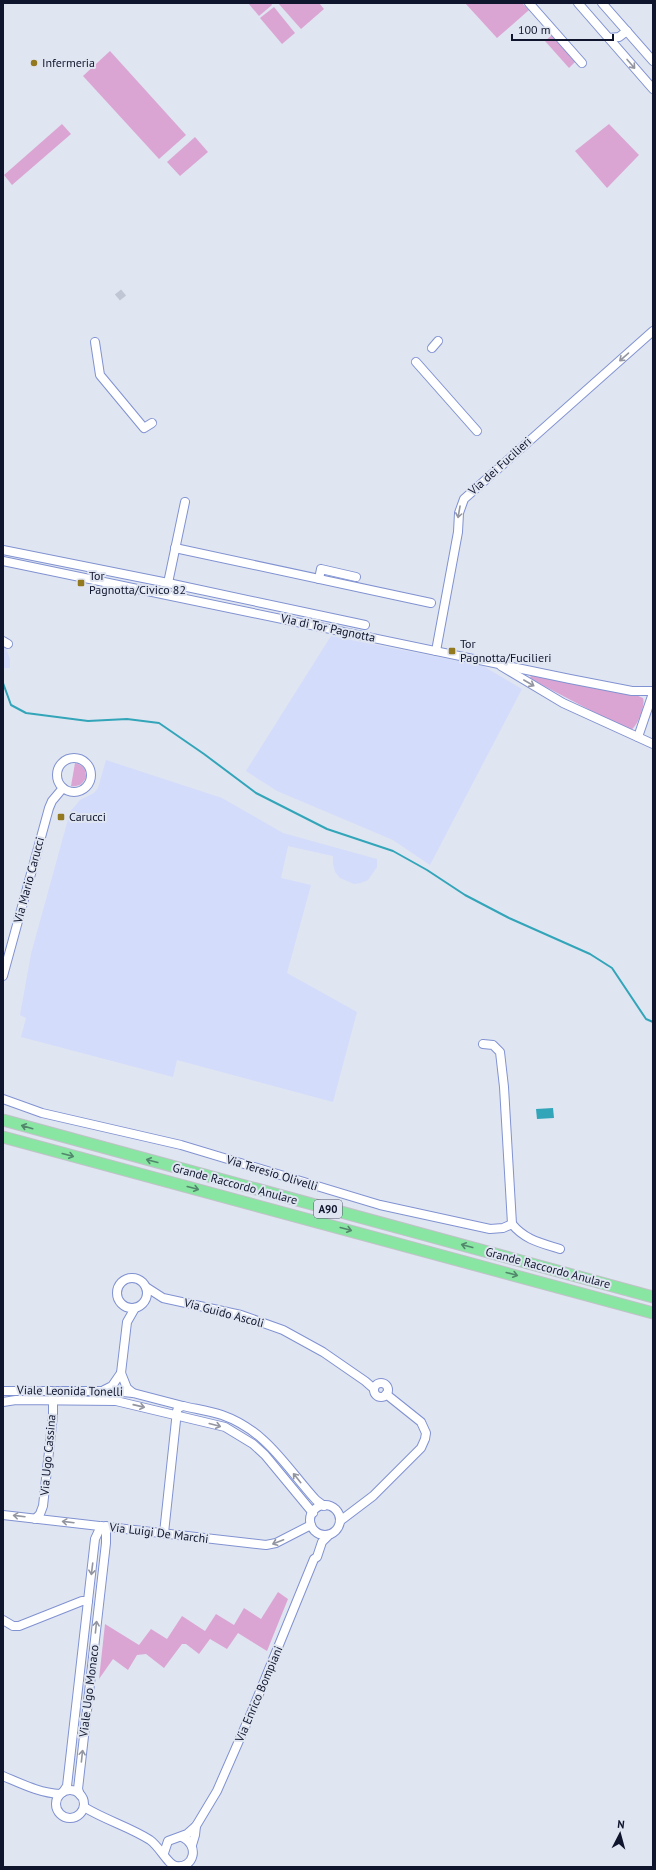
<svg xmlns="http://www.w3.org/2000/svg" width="656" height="1870" font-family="'PT Sans',sans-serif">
<rect width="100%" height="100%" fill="#e0e5f2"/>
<g fill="#d3dcfa">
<polygon points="331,636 483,666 522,689 430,865 393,840 277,791 246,771"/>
<polygon points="3,646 6,648 10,659 10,668 3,668"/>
<polygon points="106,760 222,798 283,833 377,859 377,867 368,880 361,883 354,884 340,878 335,872 333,864 333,856 288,846 281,878 311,885 287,973 357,1012 333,1102 177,1060 173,1077 21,1037 26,1018 20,1015 31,954 70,812 80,800 94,793 98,788"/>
</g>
<g fill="#dba5d3">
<polygon points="248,3 271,3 272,5 259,16"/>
<polygon points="278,3 319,3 324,9 301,29"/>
<polygon points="465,3 522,3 529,10 497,38"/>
<polygon points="274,7 295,33 282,44 260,18"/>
<polygon points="552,35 576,61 569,68 545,41"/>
<polygon points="110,51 186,135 159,159 83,76"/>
<polygon points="62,124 71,134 12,185 4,175"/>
<polygon points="609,124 639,155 607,188 575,151"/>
<polygon points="195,137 208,152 180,176 167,162"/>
<path d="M531,675L615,692L636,695L643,698C646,705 637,727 631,730H628L544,686L530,678Z"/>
<path d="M75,763C83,765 86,769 86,777C83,784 79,787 71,786Z"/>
<polygon points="278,1592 288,1599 267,1651 238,1633 227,1649 210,1639 199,1654 186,1644 182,1644 164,1668 146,1654 137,1655 128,1670 113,1659 99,1679 105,1624 139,1645 151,1629 167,1639 182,1616 205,1631 216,1614 234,1625 244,1608 261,1619"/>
</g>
<polygon fill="#32a5b9" points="553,1108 554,1118 537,1119 536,1109"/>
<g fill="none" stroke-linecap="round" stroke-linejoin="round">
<polyline stroke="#32a5b9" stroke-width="2" points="3,683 11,705 26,713 88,721 127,719 159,723 204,754 256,793 327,829 393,851 427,870 465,895 509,918 590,954 612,968 646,1019 653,1022"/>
<polyline stroke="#c1c6d4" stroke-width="8" stroke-dasharray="8 4" stroke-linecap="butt" points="118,292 123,298"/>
<defs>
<g id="minor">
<polyline points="529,3 582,63"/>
<polyline points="578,3 653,89"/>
<polyline points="602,3 653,61"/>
<polyline points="609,38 619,37 627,31"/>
<polyline points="95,342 100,375 144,428 152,423"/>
<polyline points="432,348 438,341"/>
<polyline points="416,362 477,431"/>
<polyline points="175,548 431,603"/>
<polyline points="3,550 168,583 185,502"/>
<polyline points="3,561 570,679 632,691 653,691"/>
<polyline points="319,579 321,569 356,577"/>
<polyline points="168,583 365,625"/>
<polyline points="3,641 8,644"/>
<polyline points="436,651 458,532 459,513 464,499 653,331"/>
<polyline points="501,666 563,703 653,744"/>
<polyline points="638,737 653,693"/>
<circle cx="74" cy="775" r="17"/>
<polyline points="3,976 49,808 52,801 63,788"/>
<polyline points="483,1044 493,1045 500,1052 504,1087 512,1224"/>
<path d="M3,1099L42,1113L181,1145L380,1205L490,1229L503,1228L512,1224C525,1240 541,1243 560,1249"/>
<circle cx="132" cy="1293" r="15"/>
<polyline points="146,1287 163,1298 241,1315 283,1330 323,1352 365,1381 373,1388"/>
<circle cx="381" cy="1390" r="7"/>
<polyline points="104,1390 112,1386 121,1373"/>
<polyline points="3,1391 113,1391 133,1393 183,1406"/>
<polyline points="133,1393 127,1388 121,1373 127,1322 135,1308"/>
<polyline points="3,1402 16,1400 116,1401 225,1427 253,1444 265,1455 313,1513"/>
<circle cx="325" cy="1520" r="15"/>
<polyline points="3,1515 266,1545 276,1543 311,1525"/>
<polyline points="35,1519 40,1514 43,1506 53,1415 53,1395"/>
<polyline points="340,1521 373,1496 421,1448 425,1439 426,1433 421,1422 386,1394"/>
<path d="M164,1533L177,1411L178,1408L183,1406C196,1409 210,1411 222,1415C267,1431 286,1467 316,1500L324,1506"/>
<polyline points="3,1620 13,1626 19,1626 82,1601 88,1601"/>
<path d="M3,1776C22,1784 40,1793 60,1794"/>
<circle cx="70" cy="1804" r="14"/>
<polyline points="63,1792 67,1786 95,1539 101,1526"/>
<polyline points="80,1795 78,1789 106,1543 106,1526"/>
<path d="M84,1807C105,1820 130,1827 150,1840C160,1847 168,1865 176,1866C194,1869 200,1845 182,1837"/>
<polyline points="192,1845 195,1835 196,1826"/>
<polyline points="164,1853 168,1841 187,1834 196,1826 217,1791 252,1711 314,1559 317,1557 322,1542 329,1535"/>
</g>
<g id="highway">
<polyline points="3,1120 653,1297"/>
<polyline points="3,1137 653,1313"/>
</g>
</defs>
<use href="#minor" stroke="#8092d1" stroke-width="10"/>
<use href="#highway" stroke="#c1c2c8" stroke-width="13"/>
<use href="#minor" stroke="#fff" stroke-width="8"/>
<use href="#highway" stroke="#89e5a2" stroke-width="11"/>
</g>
<defs><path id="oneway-shaft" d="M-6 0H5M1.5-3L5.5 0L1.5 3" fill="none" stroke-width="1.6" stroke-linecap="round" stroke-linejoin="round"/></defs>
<g stroke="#9396a0">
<use href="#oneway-shaft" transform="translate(631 64) rotate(49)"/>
<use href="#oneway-shaft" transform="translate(624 357) rotate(139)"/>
<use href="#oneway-shaft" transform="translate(459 512) rotate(100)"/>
<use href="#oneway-shaft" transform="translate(529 683) rotate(30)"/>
<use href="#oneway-shaft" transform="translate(139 1406) rotate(13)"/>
<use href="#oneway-shaft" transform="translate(215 1425) rotate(15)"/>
<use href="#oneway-shaft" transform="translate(297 1478) rotate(-129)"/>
<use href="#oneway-shaft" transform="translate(19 1516) rotate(-173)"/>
<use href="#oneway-shaft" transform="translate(68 1522) rotate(-173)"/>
<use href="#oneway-shaft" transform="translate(278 1542) rotate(159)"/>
<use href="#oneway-shaft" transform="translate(92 1569) rotate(97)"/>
<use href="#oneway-shaft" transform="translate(96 1627) rotate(-84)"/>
<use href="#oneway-shaft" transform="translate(82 1756) rotate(-84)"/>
</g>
<g stroke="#52876d">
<use href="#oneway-shaft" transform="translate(27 1127) rotate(-164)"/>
<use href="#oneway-shaft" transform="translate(68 1155) rotate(15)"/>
<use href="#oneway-shaft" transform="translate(152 1161) rotate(-165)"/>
<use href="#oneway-shaft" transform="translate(193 1188) rotate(15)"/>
<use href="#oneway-shaft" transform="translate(346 1229) rotate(15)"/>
<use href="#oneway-shaft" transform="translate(467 1246) rotate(-165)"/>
<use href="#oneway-shaft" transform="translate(512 1274) rotate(15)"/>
</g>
<g fill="#937920" stroke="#e0e5f2" stroke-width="1.5">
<circle cx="34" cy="63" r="4"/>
<rect x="77" y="579" width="8" height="8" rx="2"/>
<rect x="448" y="647" width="8" height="8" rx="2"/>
<rect x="57" y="813" width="8" height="8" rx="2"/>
</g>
<g text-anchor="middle" stroke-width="4" stroke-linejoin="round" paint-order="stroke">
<rect fill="#e0e5f2" stroke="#4e5367" stroke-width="1" x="314" y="1200" width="28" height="18" rx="3"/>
<g font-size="11" font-weight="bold" fill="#0f152c">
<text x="328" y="1213">A90</text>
</g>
<g font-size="12" fill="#0f152c" stroke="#e0e5f2" text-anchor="start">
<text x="42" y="67">Infermeria</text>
<text x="89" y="580">Tor<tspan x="89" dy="14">Pagnotta/Civico 82</tspan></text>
<text x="460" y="648">Tor<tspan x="460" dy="14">Pagnotta/Fucilieri</tspan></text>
<text x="69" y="821">Carucci</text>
</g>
<g font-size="12" fill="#0f152c" stroke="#e0e5f2">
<text transform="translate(500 466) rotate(-42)" y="4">Via dei Fucilieri</text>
<text transform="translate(328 628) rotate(12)" y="4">Via di Tor Pagnotta</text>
<text transform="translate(29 880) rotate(-75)" y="4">Via Mario Carucci</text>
<text transform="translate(272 1173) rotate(17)" y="4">Via Teresio Olivelli</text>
<text transform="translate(235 1184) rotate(15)" y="4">Grande Raccordo Anulare</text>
<text transform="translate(548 1268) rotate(15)" y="4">Grande Raccordo Anulare</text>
<text transform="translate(224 1313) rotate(15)" y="4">Via Guido Ascoli</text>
<text transform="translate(70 1391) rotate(1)" y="4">Viale Leonida Tonelli</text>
<text transform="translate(48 1455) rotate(-85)" y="4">Via Ugo Cassina</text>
<text transform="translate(159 1533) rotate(7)" y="4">Via Luigi De Marchi</text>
<text transform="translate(89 1691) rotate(-83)" y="4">Viale Ugo Monaco</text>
<text transform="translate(259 1694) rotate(-67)" y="4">Via Enrico Bompiani</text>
</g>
</g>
<rect width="656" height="1870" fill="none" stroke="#0f152c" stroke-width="8"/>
<g transform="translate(620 1834) rotate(6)" stroke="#e0e5f2" stroke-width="3" paint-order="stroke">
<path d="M0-3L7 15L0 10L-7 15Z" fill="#0f152c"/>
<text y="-6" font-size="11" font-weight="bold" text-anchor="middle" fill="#0f152c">N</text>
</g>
<path d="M512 34v6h101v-6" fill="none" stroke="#0f152c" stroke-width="2"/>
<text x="518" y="34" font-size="12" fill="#0f152c" stroke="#e0e5f2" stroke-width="3" paint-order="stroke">100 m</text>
</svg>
